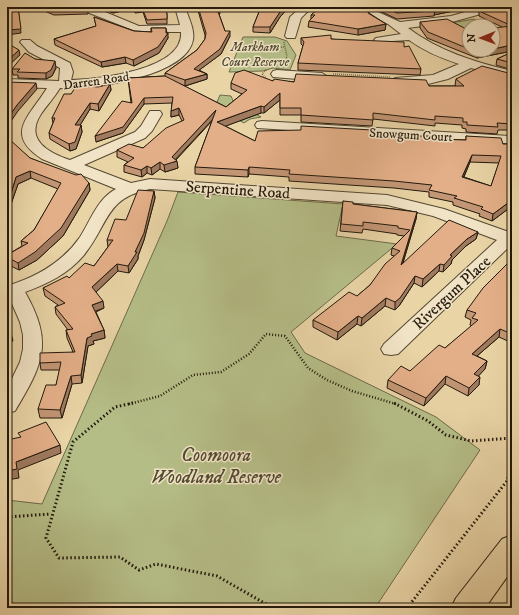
<svg xmlns="http://www.w3.org/2000/svg" width="519" height="615" font-family="'IM FELL DW Pica',serif">
<rect width="100%" height="100%" fill="#e9d4a6"/>
<filter id="stains"><feTurbulence type="fractalNoise" baseFrequency=".005" numOctaves="4"/><feColorMatrix values="0 0 0 0 .2 0 0 0 0 .09 0 0 0 0 .02 0 0 0 .5 -.17"/></filter>
<radialGradient id="worn" r=".72"><stop offset=".6" stop-color="#630" stop-opacity="0"/><stop offset="1" stop-color="#630" stop-opacity=".3"/></radialGradient>
<g fill="#b5bd87" stroke="#6c6b4a">
<polygon points="474,19 490,26 469,26 469,34 451,23"/>
<polygon points="243,37 275,37 287,41 296,55 290,70 273,68 263,71 229,72"/>
<polygon points="220,95 231,96 234,103 261,117 250,119 244,123 215,107"/>
<polygon points="178,192 343,204 336,236 397,244 291,332 305,353 436,417 480,450 375,608 7,608 7,500 42,504 167,221"/>
</g>
<g fill="none" stroke-linecap="round" stroke-linejoin="round">
<defs>
<g id="minor">
<path d="M78,7H93L139,26L180,25L175,7H185C188,17 195,29 193,40C186,77 90,90 60,88C54,98 47,105 41,114C24,140 49,153 70,160L135,132L141,126L150,111H160L162,114L152,131L145,138L84,165L131,183L150,179L387,195L444,209L506,231L512,230V244L398,354L391,355L384,354L381,349L384,344L497,240L433,216L387,205L150,189C105,198 109,224 84,255C68,274 47,284 25,292C54,343 43,364 15,411L7,413V389L20,362L23,349V335L20,322L9,297L7,298V286C36,277 62,263 80,237C91,220 97,199 116,189L42,159C3,134 30,116 47,88L7,87V79L59,81L60,68L29,52L20,42L22,40H30L37,46L70,63L73,72L71,80C98,79 184,70 181,32H138L79,9Z"/>
<polygon points="301,7 312,7 301,18 295,38 287,38 285,36 290,17"/>
<path d="M353,7H367L400,22L451,16L483,7H500L499,9L452,22L408,28C439,51 474,62 512,71V79L471,68L448,79L428,84L410,85L395,84L394,81L395,78L433,75L459,64C441,58 424,51 409,40L376,42L374,40L376,38L401,34L388,24Z"/>
<polygon points="277,70 322,73 328,77 322,81 273,77 271,74 273,71"/>
<polygon points="262,121 512,136 512,144 257,128 255,125 257,122"/>
</g>
<polygon id="highway" points="512,535 512,570 485,608 451,608 456,598 502,539"/>
</defs>
<use href="#minor" stroke="#544832" stroke-width="2"/>
<use href="#highway" stroke="#23190c" stroke-width="2"/>
<g stroke="#23190c" stroke-width="1.5" stroke-dasharray="0.5 1.5" stroke-linecap="butt">
<polyline points="284,42 287,57 285,61 286,66"/>
<polyline points="269,48 284,47"/>
<polyline points="266,70 262,74 267,79"/>
<polyline points="333,74 390,77"/>
</g>
<polyline stroke="#23190c" stroke-width="2.5" stroke-dasharray="1 2" stroke-linecap="butt" points="129,404 160,396 193,375 221,372 249,354 266,334 285,336 308,368 327,380 352,391 396,404"/>
<g stroke="#23190c" stroke-width="3" stroke-dasharray="1.5 2.5" stroke-linecap="butt">
<polyline points="133,403 115,407 73,442 46,538 59,558 120,557 139,570 156,564 217,576 273,608"/>
<polyline points="394,403 428,421 446,435 471,441 512,438"/>
<polyline points="7,517 51,514"/>
<polyline points="407,608 507,481 512,465"/>
</g>
<use href="#minor" fill="#f1e3c5" fill-rule="evenodd"/>
<use href="#highway" fill="#e9d4a6" fill-rule="evenodd"/>
</g>
<g fill="#c39675" stroke="#23190c" fill-rule="evenodd">
<polygon points="35,7 80,7 88,10 88,14 54,15"/>
<polygon points="97,7 165,7 167,14 167,24 147,24 143,12 135,13 135,8 113,13"/>
<path d="M197,7H219L220,14H219L225,31L230,36L221,54L199,70L207,74V79L185,86L180,84L226,107L242,94L231,89V83L273,81L429,86H456L455,85L456,79L512,74V130H498L497,134L466,132V129L462,128V125L435,123V126L373,119L372,126L301,122V115H280V100L264,113H261L225,126L255,141L372,134L378,136L466,140V136L503,144H512V206L492,221L479,216L480,214L453,205V202L429,197V192L394,188L289,181V177L249,174L248,177L195,174V167L212,121L176,160L178,168L165,172L160,169L152,175L147,173L142,177L124,172V165L128,162L117,157V150L143,148L182,121L179,115L171,117L172,103L144,104L123,133L96,142L131,103L128,78L165,76V73L197,50L205,39V35ZM470,162L499,163L491,186L464,177Z"/>
<polygon points="261,7 289,7 280,17 270,33 253,32 253,27"/>
<polygon points="312,7 361,7 369,11 369,13 386,24 385,30 358,35 308,27 309,21 311,20 311,15 317,10 312,9"/>
<polygon points="371,7 478,7 466,10 463,9 434,15 434,16 397,19"/>
<polygon points="512,7 512,51 477,58 427,38 420,28 420,22 469,30 469,50 493,50 502,27 479,16 479,11"/>
<polygon points="94,17 134,31 151,32 151,28 166,28 168,38 159,53 134,66 126,63 102,67 55,45 54,39 96,26"/>
<polygon points="301,38 331,39 404,47 421,69 420,75 298,70 298,63 303,46 301,44"/>
<polygon points="512,52 512,70 496,65 497,59"/>
<polygon points="35,59 56,68 52,76 46,79 18,78 18,75 13,75 12,69"/>
<polygon points="110,84 111,90 99,111 90,109 80,125 81,125 82,132 76,149 70,151 50,139 49,133 53,123 52,118 71,94"/>
<polygon points="7,139 30,158 89,183 90,190 63,236 37,260 19,270 7,264 7,255 22,246 21,241 34,230 58,189 31,178 18,184 10,207 7,208"/>
<polygon points="154,191 155,198 144,240 138,256 138,259 129,273 118,271 96,292 104,308 96,312 104,330 105,338 93,341 94,344 88,346 82,383 72,384 62,418 40,418 38,409 56,385 60,370 41,370 40,363 73,352 67,338 66,330 68,330 56,314 55,307 58,305 45,296 43,288 69,278 94,266 108,247 107,240 126,220"/>
<polygon points="343,201 353,204 417,212 416,219 403,263 478,232 476,239 466,246 452,260 451,264 443,272 439,271 422,287 414,283 399,306 395,310 385,306 361,326 357,324 337,340 313,327 313,320 357,296 370,285 394,256 391,255 392,248 404,236 397,235 397,234 363,229 362,233 340,231"/>
<polygon points="512,262 512,343 499,337 477,356 487,361 485,369 478,376 479,385 468,396 445,384 424,406 387,388 388,380 410,371 445,348 472,326 470,325 471,320 465,317 467,310"/>
</g>
<g fill="#9f7a5f" stroke="#23190c">
<polygon points="18,7 21,33 7,35 7,30"/>
<polygon points="121,7 135,7 135,8 113,13 112,9"/>
<polygon points="285,7 289,7 280,17 270,33 270,27 280,12"/>
<polygon points="446,7 463,7 463,9 434,15 435,11 433,10"/>
<polygon points="466,7 478,7 466,10"/>
<polygon points="386,24 385,30 358,35 358,29"/>
<polygon points="230,31 230,36 221,54 194,74 194,69"/>
<polygon points="168,33 168,38 159,53 134,66 133,60 167,35"/>
<polygon points="512,45 512,51 477,58 478,52 488,50 493,50 493,49"/>
<polygon points="19,50 20,55 7,67 7,61"/>
<polygon points="125,57 126,63 102,67 101,62"/>
<polygon points="55,61 56,68 52,76 46,79 46,73"/>
<polygon points="207,74 207,79 185,86 185,80"/>
<polygon points="36,83 37,89 18,111 7,127 7,119 17,105"/>
<polygon points="110,84 111,90 99,111 98,104"/>
<polygon points="512,84 512,89 509,88"/>
<polygon points="280,93 280,100 264,113 264,107"/>
<polygon points="144,98 144,104 123,133 96,142 95,136"/>
<polygon points="90,103 90,109 76,132 75,125"/>
<polygon points="261,106 261,113 218,129 217,122"/>
<polygon points="179,108 179,115 171,117 171,111"/>
<polygon points="216,110 216,116 173,162 177,161 178,168 165,172 164,165"/>
<polygon points="81,125 82,132 76,149 70,151 69,144"/>
<polygon points="472,155 470,162 461,183 462,177"/>
<polygon points="160,162 160,169 152,175 151,168"/>
<polygon points="147,166 147,173 142,177 141,170"/>
<polygon points="249,167 249,174 248,177 248,170"/>
<polygon points="30,171 31,178 18,184 10,207 9,200 16,177"/>
<polygon points="89,183 90,190 63,236 37,260 19,270 18,263"/>
<polygon points="154,191 155,198 144,240 138,256 138,259 129,273 128,266 135,252"/>
<polygon points="512,200 512,206 492,221 493,214"/>
<polygon points="417,212 416,219 400,272 401,265"/>
<polygon points="478,232 476,239 466,246 452,260 451,264 443,272 444,265 450,255 467,239"/>
<polygon points="117,264 118,271 93,295 92,287"/>
<polygon points="440,264 439,271 422,287 423,279"/>
<polygon points="415,276 414,283 399,306 395,310 395,302"/>
<polygon points="386,298 385,306 361,326 362,318"/>
<polygon points="103,301 104,308 93,312 92,305"/>
<polygon points="358,316 357,324 337,340 338,332"/>
<polygon points="500,329 499,337 470,362 472,354"/>
<polygon points="104,330 105,338 93,341 94,344 88,346 82,383 81,375 87,338 91,334"/>
<polygon points="11,333 13,341 7,343 7,334"/>
<polygon points="487,361 485,369 473,382 474,374"/>
<polygon points="71,376 72,384 62,418 60,410"/>
<polygon points="446,376 445,384 424,406 426,398"/>
<polygon points="480,377 479,385 468,396 469,388"/>
<polygon points="60,445 61,453 18,470 19,478 7,480 7,471 16,462"/>
</g>
<g fill="#e3af88" stroke="#23190c" fill-rule="evenodd">
<polygon points="7,7 18,7 21,29 7,30"/>
<polygon points="44,7 80,7 88,10 54,11"/>
<polygon points="107,7 121,7 112,9"/>
<polygon points="135,7 165,7 167,14 167,19 147,20 142,8 135,8"/>
<polygon points="198,7 219,7 220,9 217,9 225,31 230,31 220,49 194,69 207,74 185,80 165,73 197,50 205,39 206,33"/>
<polygon points="261,7 285,7 280,12 270,27 253,27"/>
<polygon points="320,7 361,7 369,11 368,13 386,24 358,29 309,21 315,15 311,15"/>
<polygon points="383,7 446,7 433,10 435,11 397,13"/>
<polygon points="493,7 512,7 512,26 479,11"/>
<polygon points="94,17 134,31 152,32 151,28 166,28 166,33 168,33 158,47 133,60 125,57 101,62 54,39 96,26"/>
<polygon points="447,19 468,30 469,30 469,49 428,32 420,22"/>
<polygon points="512,26 512,45 493,49 493,28"/>
<polygon points="331,35 331,39 404,42 404,47 409,46 421,69 298,63 304,42 301,38"/>
<polygon points="7,43 19,50 7,61"/>
<polygon points="472,50 488,50 478,52"/>
<polygon points="512,52 512,63 497,59"/>
<polygon points="25,53 35,59 55,61 51,70 46,73 17,72 20,69 12,69"/>
<path d="M482,66L512,74V84L509,88L512,89V124L497,123L498,127L467,125V122H463V118L435,116V120L373,113V120L301,115V108H280V93L264,107L261,106L217,122L255,141L258,131L301,130V126L372,130V134L378,136H437V139L466,140V136L501,138L503,144H512V200L493,214L481,209L483,207L454,198L457,196L429,190L432,185L394,181L289,174L290,170L249,167L248,170L195,167L216,110L172,157L177,161L164,165L160,162L151,168L147,166L141,170L124,165L134,158L117,150L129,144L143,148L166,128L184,120L179,108L171,111L173,97L144,98L123,127L95,136L122,101L132,103L128,78L165,76L226,107L247,90L231,83L235,73L244,70L273,81L274,79L294,82L296,74L426,80L429,86H464L456,79ZM472,155L501,156L491,186L462,177Z"/>
<polygon points="7,82 36,83 17,105 7,119"/>
<polygon points="110,84 98,104 90,103 75,125 81,125 75,142 69,144 49,133 55,118 52,118 64,94 71,94 77,85 98,87"/>
<polygon points="8,138 30,158 76,175 81,174 89,183 61,228 35,252 18,263 7,257 7,255 28,243 21,241 34,230 61,183 30,171 16,177 9,200 7,200 7,139"/>
<polygon points="138,190 154,191 144,233 135,252 137,252 128,266 117,264 92,287 103,301 92,305 104,330 91,334 92,336 87,338 81,375 71,376 60,410 38,409 46,385 56,385 61,362 40,363 40,353 75,352 66,330 73,329 55,307 65,303 43,288 67,276 69,278 85,263 94,266 113,240 107,240 115,219 126,220"/>
<polygon points="343,201 353,202 353,204 417,212 401,265 449,220 478,232 467,239 450,255 452,256 444,265 440,264 423,279 415,276 400,298 395,302 386,298 362,318 358,316 338,332 313,320 349,292 357,296 370,285 385,264 400,251 392,248 410,230 398,228 398,226 363,222 363,226 341,224"/>
<polygon points="510,261 512,262 512,334 500,329 472,354 487,361 474,374 480,377 469,388 446,376 426,398 388,380 401,366 410,371 439,345 445,348 478,320 472,318 476,313 467,310 483,288"/>
<polygon points="7,326 11,333 7,334"/>
<polygon points="46,422 60,445 16,462 17,469 7,471 7,440 21,437 18,433"/>
</g>
<g text-anchor="middle" stroke-width="3" stroke-linejoin="round" paint-order="stroke">
<g font-size="13" font-style="italic" fill="#4f4a31" stroke="#f1e3c5">
<text x="255" y="51">Markham<tspan x="255" dy="15">Court Reserve</tspan></text>
</g>
<g font-size="13" fill="#23190c" stroke="#f1e3c5">
<text transform="translate(96 80) rotate(-8)" y="5">Darren Road</text>
<text transform="translate(411 134) rotate(3)" y="5">Snowgum Court</text>
</g>
<g font-size="16" fill="#23190c" stroke="#f1e3c5">
<text transform="translate(238 189) rotate(4)" y="6">Serpentine Road</text>
<text transform="translate(451 292) rotate(-43)" y="6">Rivergum Place</text>
</g>
<g font-size="19" font-style="italic" fill="#4f4a31" stroke="#f1e3c5">
<text x="216" y="461">Coomoora<tspan x="216" dy="22">Woodland Reserve</tspan></text>
</g>
</g>
<rect width="519" height="615" fill="none" stroke="#e9d4a6" stroke-width="24"/>
<rect x="8" y="8" width="503" height="599" fill="none" stroke="#23190c" stroke-width="2"/>
<rect x="12" y="12" width="495" height="591" fill="none" stroke="#23190c"/>
<g transform="translate(481 38) rotate(269)"><circle r="19" fill="#f1e3c5" stroke="#9f927b"/>
<path d="M0-3L7 15L0 10L-7 15Z" fill="#8f2418"/>
<text y="-6" font-size="11" font-weight="bold" text-anchor="middle" fill="#23190c">N</text>
</g>
<rect width="100%" height="100%" filter="url(#stains)"/>
<rect width="100%" height="100%" fill="url(#worn)"/>
</svg>
